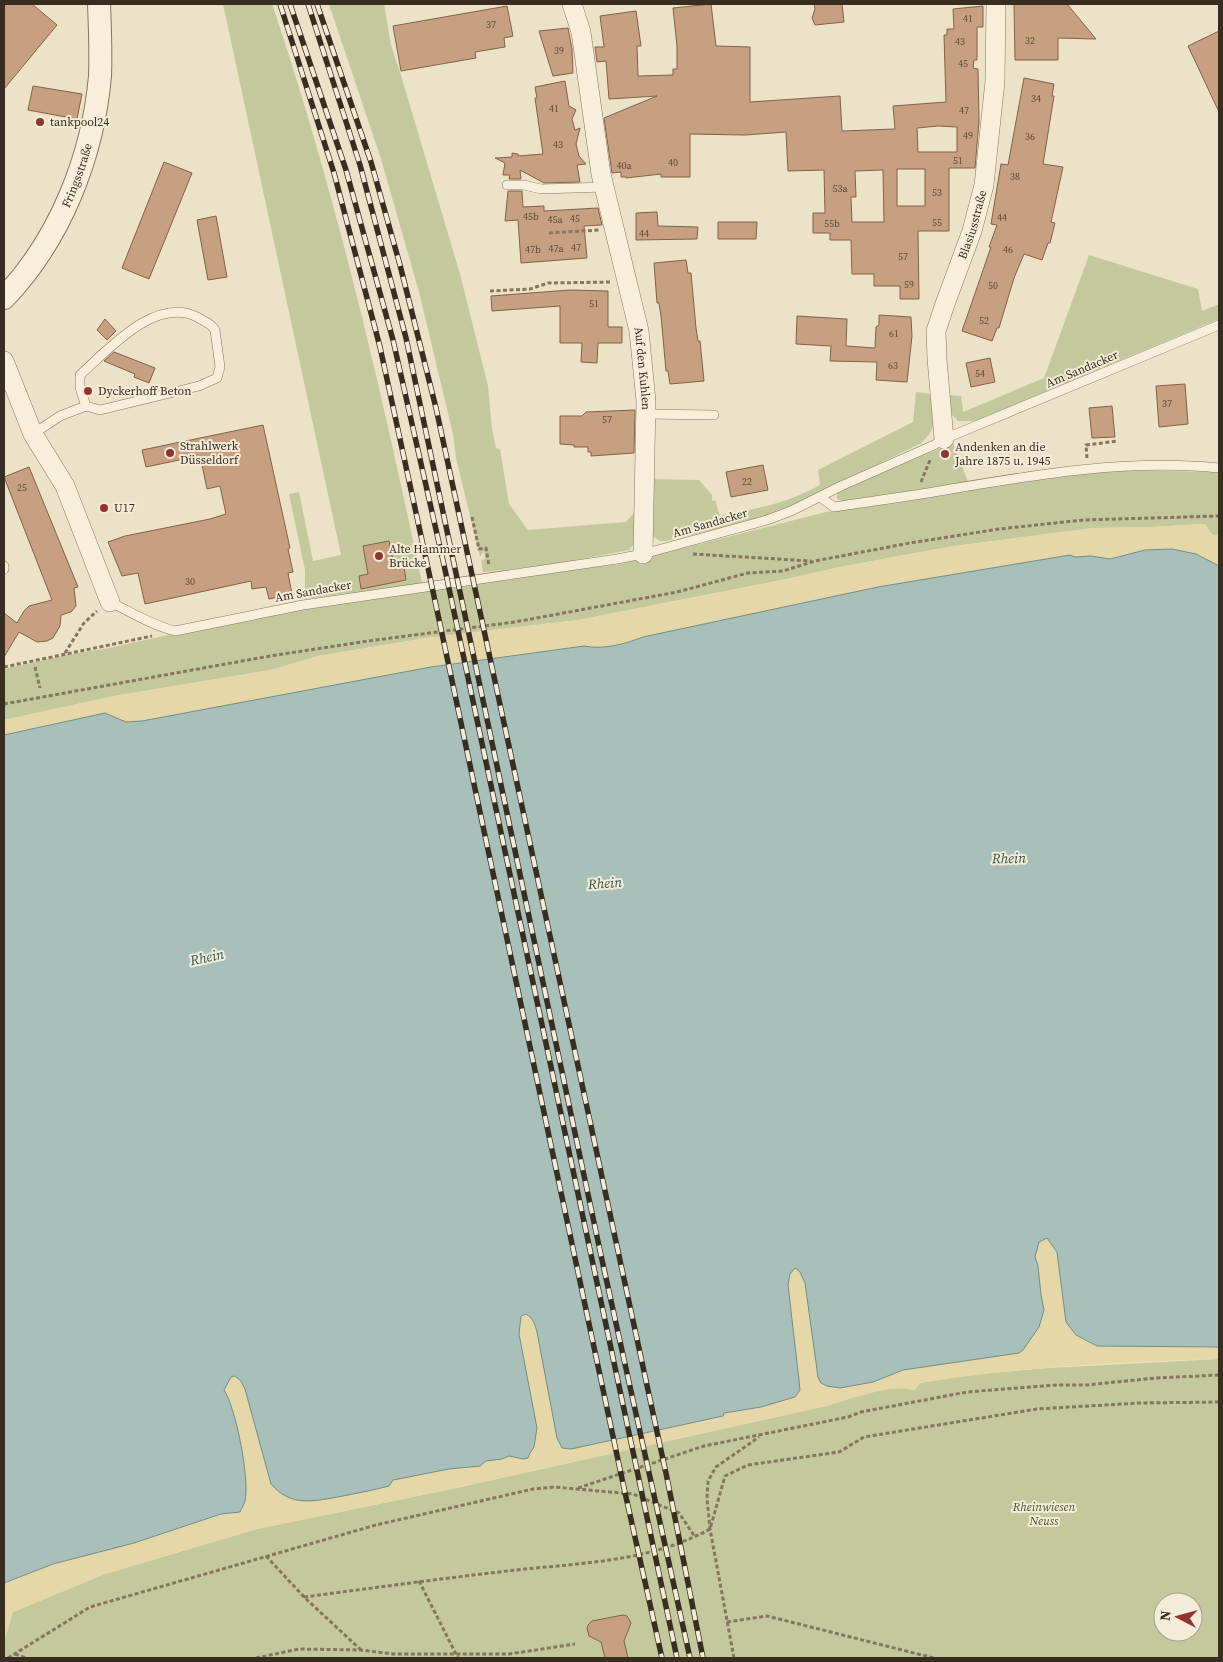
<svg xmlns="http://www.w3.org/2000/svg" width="1223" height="1662" font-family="'Source Serif 4',serif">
<rect width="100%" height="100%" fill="#ece2c8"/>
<g fill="#c3c99d" fill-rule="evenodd">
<path d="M223,4H272C336,193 381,388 422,583L305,599V570L289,494L299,492L313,561L341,555Z"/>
<polygon points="329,4 384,4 391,45 400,72 460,274 488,386 492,429 496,448 500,449 509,504 528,530 626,522 640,506 636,541 629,550 550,565 483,572 481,560 485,559 484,551 480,557 456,458 453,434 419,292 381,159"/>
<polygon points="1089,255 1198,289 1202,311 1219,304 1219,319 975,421 958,421 950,413 948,395 961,396 963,412 1044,378"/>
<path d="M916,392L933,394C934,415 939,428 921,443L802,502L764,518L666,541H660L651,535L649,479L699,480L712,495V501L715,500L720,516C758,508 786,504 820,485L818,470L913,422Z"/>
<polygon points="953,443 968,482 844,501 839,500 837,498 837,492 840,490"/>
<polygon points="1114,470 1219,472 1219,536 1212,535 1205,524 1152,527 1093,528 948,547 840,567 787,579 578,620 426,638 318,656 271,670 114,696 4,720 4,669 66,655 109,648 304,605 483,579 620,564 826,512 910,501 979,488"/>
<path d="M1219,1359V1658H4V1642L13,1612L105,1574L257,1529L447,1490L826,1406C849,1400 891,1383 913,1390L920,1383L968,1375L1049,1368ZM1163,1602H1193V1632H1163Z"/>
</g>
<g fill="#e5d7a8">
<path d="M1205,524L1212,534L1219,536V566L1196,554L1129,553L1110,559L1091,556L1075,557L878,587L643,637C625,644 604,650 584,647L431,667L142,721L126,722L86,717L4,735V720L114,696L271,670L318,656L426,638L578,620L787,579L840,567L948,547L1093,528L1152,527Z"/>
<path d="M1048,1238L1057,1252L1066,1322L1132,1347H1219V1359C1119,1362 1018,1367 920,1383L916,1389L913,1390C891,1383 849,1400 826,1406L447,1490L257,1529L105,1574L13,1612L4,1642V1583L53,1564L221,1514L240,1512C238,1478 243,1417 224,1390L230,1377L235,1376L241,1381L245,1389L271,1484L389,1486L393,1480L449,1469L480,1466L486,1461L502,1459L509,1456L523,1459L529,1453L537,1428L519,1334L521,1316L526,1314C533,1318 535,1324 537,1332L557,1438L674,1426L723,1416V1413L761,1407L795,1397L799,1380L788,1285L789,1274L795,1268C811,1278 810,1330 815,1349C818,1361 833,1378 840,1388L895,1374L903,1370L1019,1353L1044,1310L1041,1295L1038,1266L1035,1256L1039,1242Z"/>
</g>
<path fill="#a9c0ba" stroke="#708e88" d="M1172,549L1196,554L1219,566V1347L1097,1346L1076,1335L1066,1322L1057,1252L1047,1238L1039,1242L1035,1257L1038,1266L1041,1295L1044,1310L1039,1327L1023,1350L1019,1353L903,1370L873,1382L840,1388L827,1386L821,1383L818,1377L805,1283L800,1272L795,1268L790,1274L788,1285L799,1380L800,1390L795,1397L761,1407L724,1413L723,1416L571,1449L562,1448L557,1438L537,1332C535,1324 533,1318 526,1314L521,1316L519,1334L537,1428L534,1447L530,1453L528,1458L523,1459L509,1456L502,1459L486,1461L480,1466L449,1469L393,1480L389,1486C374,1490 358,1493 343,1496C314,1501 292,1508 271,1484L245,1389L241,1381L235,1376L231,1377L224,1390C236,1408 250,1480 245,1501C244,1505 241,1509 240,1512L221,1514L134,1543L53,1564L4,1583V735L105,713L126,722L142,721L431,667L584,646C604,650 625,644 643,637L878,587L1070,555L1075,557L1091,556L1110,559L1145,550Z"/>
<g fill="#c7a081" stroke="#846146" fill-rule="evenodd">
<polygon points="4,4 32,4 57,25 4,89"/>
<path d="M711,4L716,46L750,47V102L840,96L842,131L895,129L893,106L946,102L944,35H947V29H954L953,9L983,6V27H977V60H974L973,68L978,69L979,122L975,168H949V231H918L919,299H900V286H874V274H852L851,240H830V233H813V213H825L824,170L788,171L786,132L745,135L690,134V177H661V174L626,178V177H621V172L612,173L604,118L657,96L609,99L606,61L597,62L595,47H604L600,16L636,11L641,46H637L638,76L673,75V69H677V46L673,8ZM938,126L957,127V152H918L917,128ZM897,169H925V206H897ZM883,170L884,222H852L851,197H856L855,171Z"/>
<polygon points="814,4 842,4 844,22 815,25 812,18 815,9"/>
<polygon points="1014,4 1067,4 1096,39 1058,38 1058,60 1015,60"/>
<polygon points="507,6 513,36 504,38 505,47 475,52 476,58 401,71 393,26"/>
<polygon points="568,28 572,49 573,73 553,76 539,31"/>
<polygon points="1219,31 1219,112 1188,46"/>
<polygon points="1024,78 1054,84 1052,96 1054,96 1043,164 1063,167 1051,222 1055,223 1050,243 1048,243 1042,260 1024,254 1014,278 999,328 997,328 992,341 962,331 991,247 989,247 997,225 991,224 1001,164 1008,165"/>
<polygon points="565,81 569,106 576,110 572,119 575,130 580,128 576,144 579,156 586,164 577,165 580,182 544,183 520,170 521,179 509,179 510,175 503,175 505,163 495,158 512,157 512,153 518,154 518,156 543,154 535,98 537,98 535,87"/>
<polygon points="33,86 82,94 77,119 28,110"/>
<polygon points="164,162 192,173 149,279 122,268"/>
<polygon points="508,191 522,191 523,207 544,206 544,211 598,208 602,225 584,226 587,258 521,263 518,220 505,221"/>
<polygon points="657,212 658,226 698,227 697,239 636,240 636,213"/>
<polygon points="216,216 227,277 208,280 197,220"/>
<polygon points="718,222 757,222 756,239 718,239"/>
<polygon points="686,260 688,273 691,273 696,328 698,341 700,341 704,381 670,384 668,371 666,371 661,316 659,303 657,303 654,263"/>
<polygon points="570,290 608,291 608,327 622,327 622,343 598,343 597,363 581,362 582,343 560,343 560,306 492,311 491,296"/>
<polygon points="879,315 911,317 912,336 907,382 876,380 877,362 830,361 831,346 796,344 797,316 847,319 846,346 875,348 876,327 879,325"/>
<polygon points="105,319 116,331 107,340 97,330"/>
<polygon points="114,352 155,368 149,383 134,377 135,374 104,361"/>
<polygon points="990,358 995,382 971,387 966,363"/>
<polygon points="1185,384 1188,424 1159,427 1156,386"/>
<polygon points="1112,406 1115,437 1092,438 1089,408"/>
<polygon points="635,410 634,453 591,456 591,452 588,452 588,447 574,447 574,445 560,444 560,416 582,416 586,412"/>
<polygon points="263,425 290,548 288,549 293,572 288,573 292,594 269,599 266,587 252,589 251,581 145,604 138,573 122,576 108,542 125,536 210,519 226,514 220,486 207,489 201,460 185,463 184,459 146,467 142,450"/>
<polygon points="763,465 768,490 731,497 726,472"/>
<polygon points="29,467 78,587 74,588 76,606 71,612 61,615 60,626 53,638 47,641 37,642 19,632 4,657 4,613 17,623 24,611 29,606 52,600 4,477"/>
<polygon points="389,541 395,569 404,567 406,580 361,589 359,576 368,574 363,546"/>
<polygon points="623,1615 627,1616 631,1623 624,1641 628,1658 605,1658 601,1642 589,1636 587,1628 588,1625 592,1621"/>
</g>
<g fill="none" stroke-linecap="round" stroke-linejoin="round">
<defs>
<g id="service">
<polyline points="507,185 524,185 541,189 605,187"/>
<polyline points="646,414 714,415"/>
<path d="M33,434L60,416L86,406L80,388V375C108,350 155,296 197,317C203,321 211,323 215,330L220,367L217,378L199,386L100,410L86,406"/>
<path d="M820,497L834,507C873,501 912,496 951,489C1039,474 1130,459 1219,468"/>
<polyline points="4,566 4,569"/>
<path d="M110,602C131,612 151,625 175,631L303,605L617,559L643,554L767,520L791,511L841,486L934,445L944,439L1219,325"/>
</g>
<g id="minor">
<path id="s1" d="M572,4L581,32L601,174L639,331L646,401L643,554"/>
<polyline points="4,361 33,434 65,486 110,602"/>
<path id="s2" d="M944,439L937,359L936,331L945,304L972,231L984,185L995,81L996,4"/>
</g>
<g id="tertiary">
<path id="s3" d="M4,298C60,240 93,156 100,76C101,52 100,28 99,4"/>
</g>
</defs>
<use href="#service" stroke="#87755e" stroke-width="10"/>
<use href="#minor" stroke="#87755e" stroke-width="20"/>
<use href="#tertiary" stroke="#87755e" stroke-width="24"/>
<g stroke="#87755e" stroke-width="3" stroke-dasharray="4 2.5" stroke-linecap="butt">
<polyline points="549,233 599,230"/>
<polyline points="490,291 530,289 548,283 612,282"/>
<polyline points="1087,458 1086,445 1118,441"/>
<polyline points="921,482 930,460"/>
<polyline points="472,517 479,549 486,548 489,566"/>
<polyline points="693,554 811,561"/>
<polyline points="65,653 84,623 97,611"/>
<polyline points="4,667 152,636"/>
<polyline points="35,667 40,688"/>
<polyline points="4,704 270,656 368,641 515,622 677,592 748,573 783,571 815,561 910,543 999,529 1083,520 1219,516"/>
<polyline points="578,1488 704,1446 848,1417 861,1412 967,1392 1057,1385 1086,1385 1156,1378 1219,1375"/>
<polyline points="266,1556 304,1597 361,1650"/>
<polyline points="419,1581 458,1658"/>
<path d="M304,1597C372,1588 439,1579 507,1571C575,1563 649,1563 710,1529L725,1476L748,1465L839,1452L864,1437L1037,1409L1139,1403L1219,1402"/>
<polyline points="727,1622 767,1616 934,1658"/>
<polyline points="15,1654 26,1658"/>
<polyline points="8,1658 90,1607 376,1525 533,1489 554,1487 633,1494 679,1513 695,1537"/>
<polyline points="256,1658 299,1649 361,1650 393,1654 509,1654 575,1644"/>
<polyline points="734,1658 710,1529 707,1498 708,1481 716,1467 759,1437"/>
</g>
<use href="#service" stroke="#f7efdb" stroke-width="9"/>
<use href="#minor" stroke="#f7efdb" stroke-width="19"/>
<use href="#tertiary" stroke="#f7efdb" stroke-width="22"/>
<defs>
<g id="rail">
<polyline points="280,4 334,173 380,347 428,568 624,1488 662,1658"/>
<polyline points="290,4 346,170 393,340 444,565 677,1658"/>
<polyline points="308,4 360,165 406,338 602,1260 690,1658"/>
<polyline points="317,4 371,162 400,265 436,408 667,1478 703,1658"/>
</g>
</defs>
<use href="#rail" stroke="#382d21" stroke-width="5.5"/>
<use href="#rail" stroke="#f4ecd7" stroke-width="4" stroke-dasharray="11" stroke-linecap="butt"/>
</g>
<g fill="#923532" stroke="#f4ecd7" stroke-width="2">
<circle cx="40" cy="122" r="5"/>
<circle cx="88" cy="391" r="5"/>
<circle cx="170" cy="453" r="5"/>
<circle cx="945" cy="454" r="5"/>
<circle cx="104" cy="508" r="5"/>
<circle cx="379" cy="556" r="5"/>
</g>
<g text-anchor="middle" stroke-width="4" stroke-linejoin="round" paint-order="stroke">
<g font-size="10" fill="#5c4a39">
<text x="968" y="22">41</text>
<text x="491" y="28">37</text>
<text x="1030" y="44">32</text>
<text x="960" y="45">43</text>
<text x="559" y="54">39</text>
<text x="963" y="67">45</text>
<text x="1036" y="102">34</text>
<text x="554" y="112">41</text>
<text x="964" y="114">47</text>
<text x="968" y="139">49</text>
<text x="1030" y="140">36</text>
<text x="558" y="148">43</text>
<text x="958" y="164">51</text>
<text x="673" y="166">40</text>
<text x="624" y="169">40a</text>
<text x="1015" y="180">38</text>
<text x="840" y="192">53a</text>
<text x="937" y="196">53</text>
<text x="531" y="220">45b</text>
<text x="1002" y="221">44</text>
<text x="575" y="222">45</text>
<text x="555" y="223">45a</text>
<text x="937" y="226">55</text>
<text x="832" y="227">55b</text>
<text x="644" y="237">44</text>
<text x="576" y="251">47</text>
<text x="556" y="252">47a</text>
<text x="533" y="253">47b</text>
<text x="1008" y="253">46</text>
<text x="903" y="260">57</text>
<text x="909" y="288">59</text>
<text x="993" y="289">50</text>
<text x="594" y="307">51</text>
<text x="984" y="324">52</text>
<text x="894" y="337">61</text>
<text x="893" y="369">63</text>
<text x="980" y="377">54</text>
<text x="1167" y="407">37</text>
<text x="607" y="423">57</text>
<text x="747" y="485">22</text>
<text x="22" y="491">25</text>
<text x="190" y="585">30</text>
</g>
<g font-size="12" fill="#382d21" stroke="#f4ecd7" text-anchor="start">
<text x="50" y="126">tankpool24</text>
<text x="98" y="395">Dyckerhoff Beton</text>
<text x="180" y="450">Strahlwerk<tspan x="180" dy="14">Düsseldorf</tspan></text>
<text x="955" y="451">Andenken an die<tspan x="955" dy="14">Jahre 1875 u. 1945</tspan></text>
<text x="114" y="512">U17</text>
<text x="389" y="553">Alte Hammer<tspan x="389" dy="14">Brücke</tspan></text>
</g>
<g font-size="12" fill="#382d21" stroke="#f4ecd7">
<text dy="4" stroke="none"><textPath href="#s3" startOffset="144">Fringsstraße</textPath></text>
<text dy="4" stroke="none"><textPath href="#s2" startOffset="221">Blasiusstraße</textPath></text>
<text dy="4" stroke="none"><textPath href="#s1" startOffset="372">Auf den Kuhlen</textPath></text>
<text transform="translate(1082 369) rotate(-23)" y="4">Am Sandacker</text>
<text transform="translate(710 523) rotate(-16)" y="4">Am Sandacker</text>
<text transform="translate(313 591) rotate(-10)" y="4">Am Sandacker</text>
</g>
<g font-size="12" font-style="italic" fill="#475329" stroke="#f4ecd7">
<text x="1044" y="1511">Rheinwiesen<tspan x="1044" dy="14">Neuss</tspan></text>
</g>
<g font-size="14" font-style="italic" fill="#315756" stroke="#f4ecd7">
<text transform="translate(1009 858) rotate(-1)" y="5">Rhein</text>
<text transform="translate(605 883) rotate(-4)" y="5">Rhein</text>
<text transform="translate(207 957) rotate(-12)" y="5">Rhein</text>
</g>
</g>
<rect width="1223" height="1662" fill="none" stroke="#382d21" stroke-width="10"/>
<g transform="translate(1178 1617) rotate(276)"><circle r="24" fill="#f4ecd7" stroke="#a9a08e"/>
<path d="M0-4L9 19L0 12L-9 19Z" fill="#923532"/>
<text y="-8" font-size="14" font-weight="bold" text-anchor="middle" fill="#382d21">N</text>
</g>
</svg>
